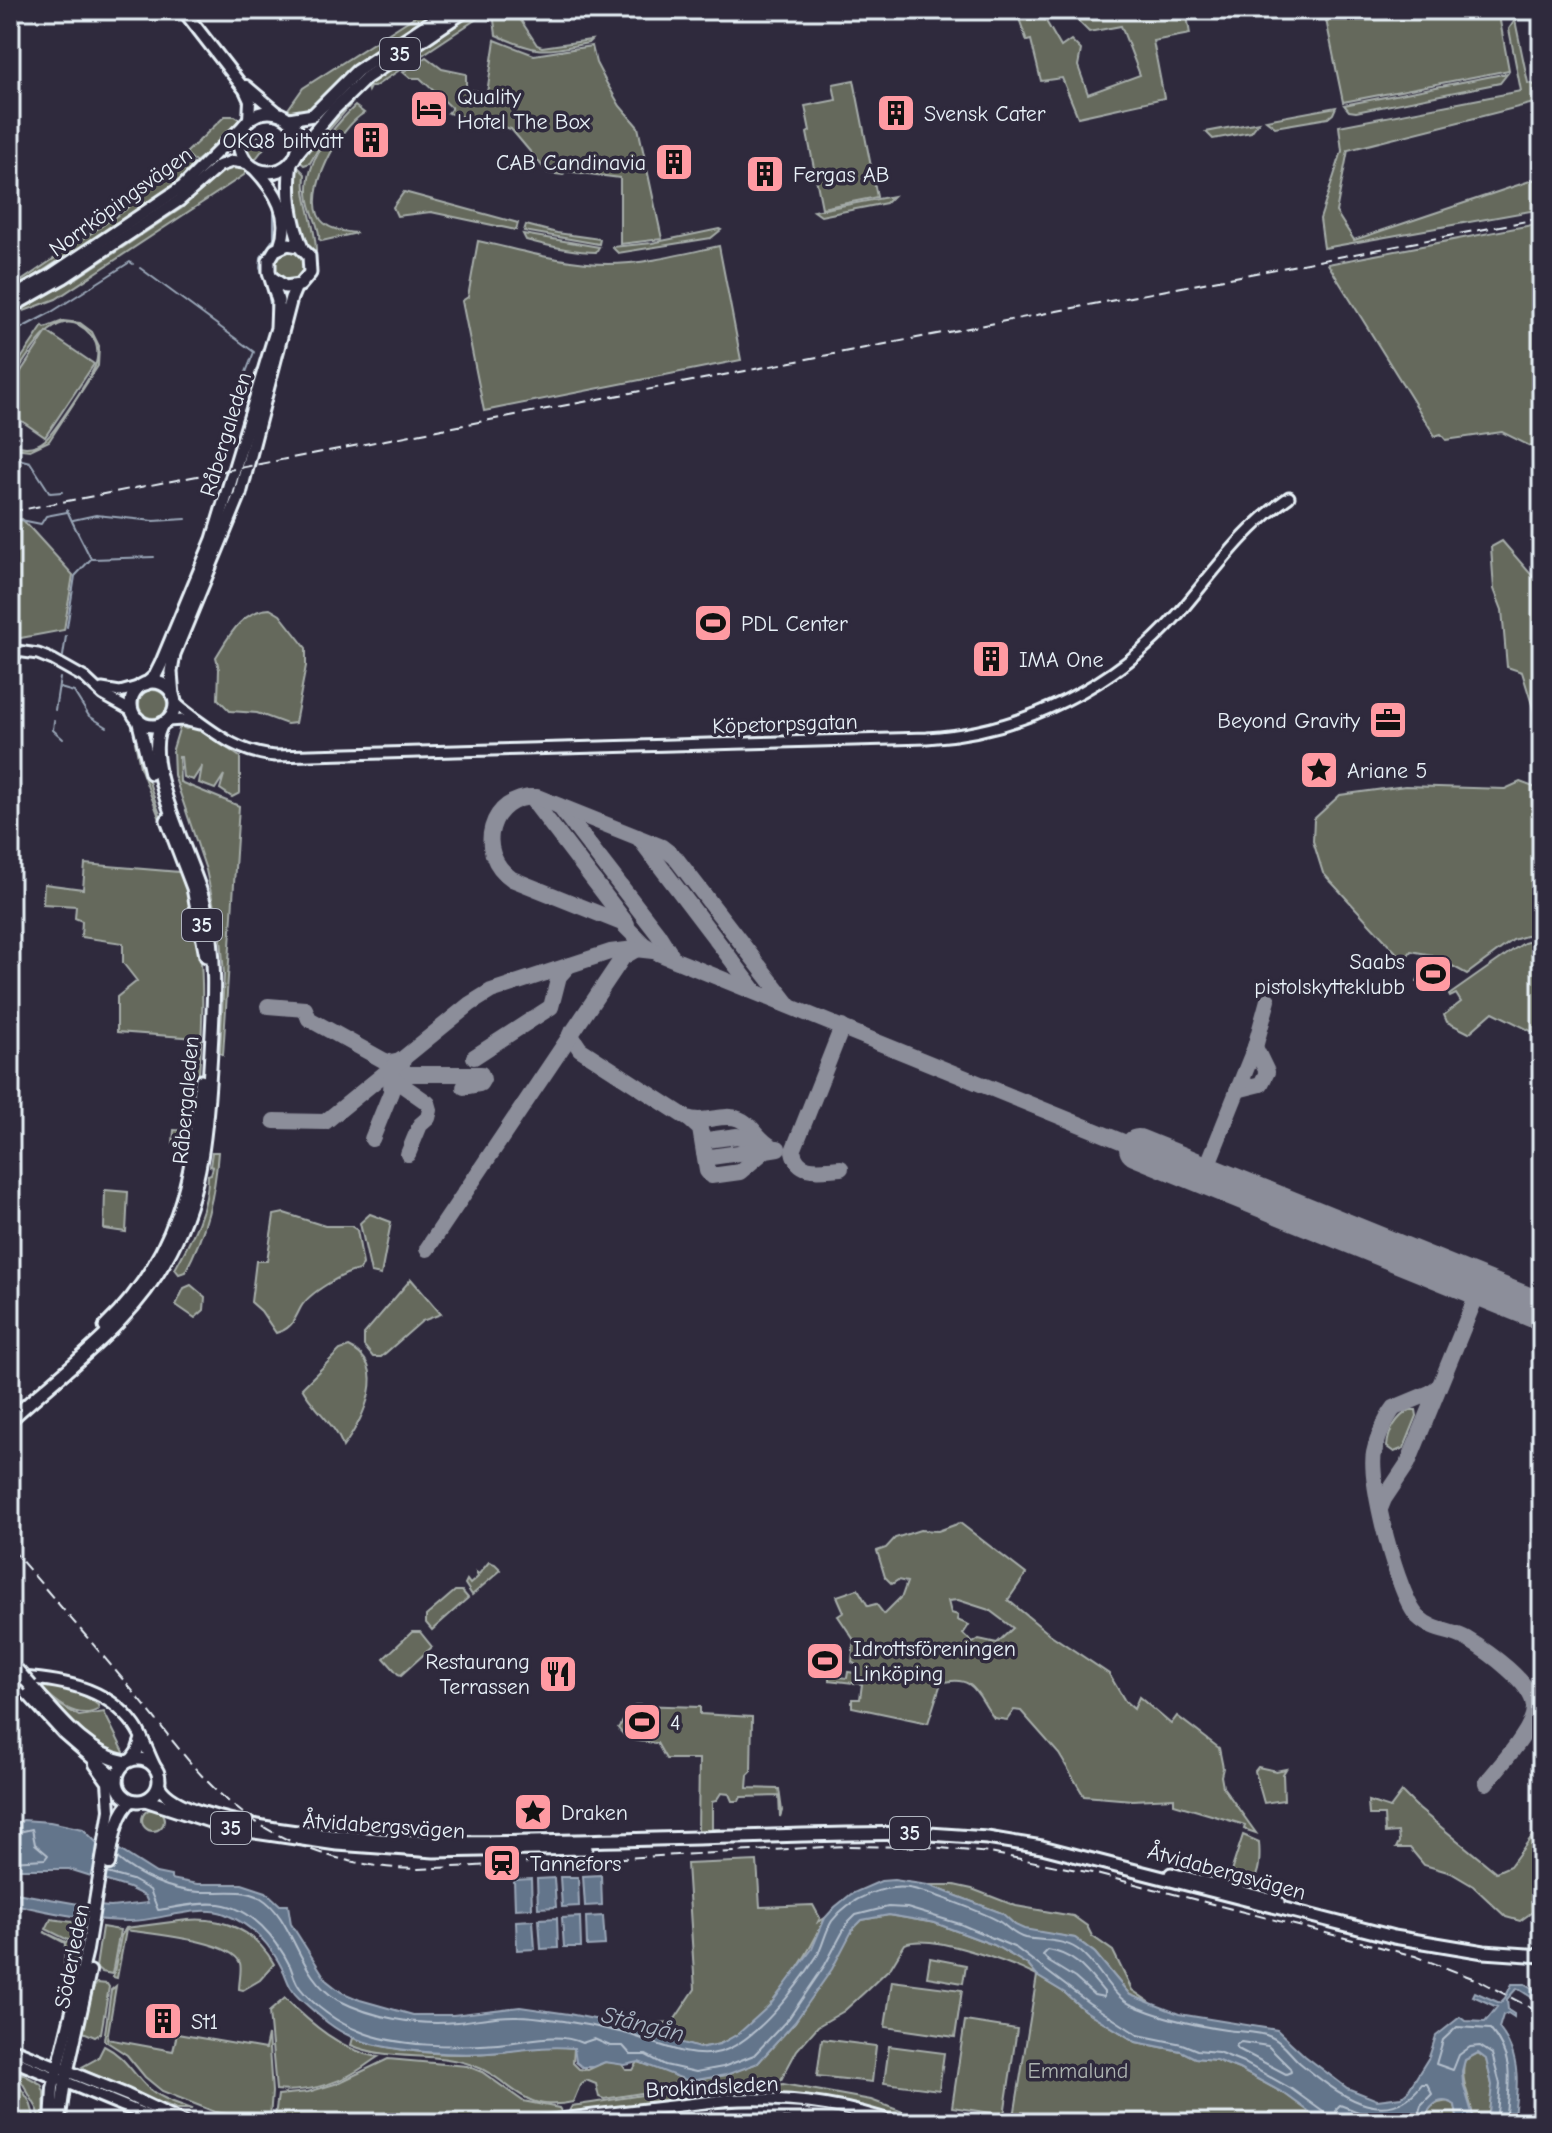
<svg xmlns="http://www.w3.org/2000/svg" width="1552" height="2133" font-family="'Comic Neue',sans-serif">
<rect width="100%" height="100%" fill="#2f2a3d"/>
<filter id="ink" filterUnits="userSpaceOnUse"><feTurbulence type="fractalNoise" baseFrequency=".0125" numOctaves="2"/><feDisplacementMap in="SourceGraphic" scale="16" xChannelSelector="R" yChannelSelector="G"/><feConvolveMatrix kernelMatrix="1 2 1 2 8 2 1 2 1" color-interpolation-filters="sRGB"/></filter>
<g filter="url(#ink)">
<g fill="#65695b" stroke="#a6adaa" stroke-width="2" fill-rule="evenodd">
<polygon points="425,10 438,10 354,65 309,112 292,114 286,112 303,88"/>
<polygon points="477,10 490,10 374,87 370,87 368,91 367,87 383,72"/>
<path d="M497,10H526L518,16L537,45L542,47L591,40L588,43C543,52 539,54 496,35L493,13Z"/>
<polygon points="1016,10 1059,10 1043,16 1061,47 1071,40 1081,50 1078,66 1088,94 1140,75 1121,26 1089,32 1067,10 1186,10 1190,34 1153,41 1164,98 1078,117 1062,78 1041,81 1031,40 1027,41"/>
<polygon points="1324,10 1498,10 1509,70 1343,102"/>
<polygon points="1515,20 1528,83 1542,87 1542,101 1348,150 1336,212 1354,240 1542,177 1542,209 1324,248 1320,219 1342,151 1339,126 1521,91 1509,29"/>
<polygon points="495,40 534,55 592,46 596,63 606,82 620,106 638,127 662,239 620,244 620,178 565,171 563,175 548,173 511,129 448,113 452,108 420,78 410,78 403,72 426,57 442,69 466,74 466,89 487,93"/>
<polygon points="1508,73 1500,83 1356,112 1349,111 1344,105"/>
<polygon points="854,80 877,197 822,208 807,133 810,131 805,106 836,100 833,84"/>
<polygon points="349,103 352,103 329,130 310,163 304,165 297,159 330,120"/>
<path d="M355,106L364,113C340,127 302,194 321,220C329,230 345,232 357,233L322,241L319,239C321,232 313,216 310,205C300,168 329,131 355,106Z"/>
<polygon points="1336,107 1333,114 1328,118 1275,127 1266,120"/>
<polygon points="225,116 235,116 242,121 222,142 195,162 186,153"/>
<polygon points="1259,122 1251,132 1213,139 1206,132"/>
<path d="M249,127L264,143V148L254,161C244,151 242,140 249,127Z"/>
<polygon points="183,155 193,164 186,175 177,183 18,287 17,284 125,210"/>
<path d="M295,164L305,174C302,201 316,224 316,251C292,241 293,185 295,164Z"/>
<polygon points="234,166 249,169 244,175 56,299 24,311 23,309 74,280 182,208 218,173"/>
<polygon points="404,192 518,223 516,230 431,212 397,216 393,207"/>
<polygon points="893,196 886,203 821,216 814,211"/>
<polygon points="1542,223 1542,452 1502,432 1446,440 1441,434 1435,436 1328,264"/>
<polygon points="526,225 557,233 600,239 599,244 524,231"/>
<polygon points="719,229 721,230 711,238 618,253 612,247 652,243"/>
<path d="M523,234L599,247L596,252C573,252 548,246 526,240Z"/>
<path d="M478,241C520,250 564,264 608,264C645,264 682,254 719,246L741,360L484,411L462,301L468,297Z"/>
<circle cx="289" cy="266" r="14"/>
<path d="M63,321L80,323L92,332L99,346L98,366L49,441L30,450L13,448L10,444C22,448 35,449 45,440C53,434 94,373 96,363C99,352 97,341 90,334C57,296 25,361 10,383V375L43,326L45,328Z"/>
<polygon points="47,332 94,364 45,437 10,413 10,388"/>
<polygon points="22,519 73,575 64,630 10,640 10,521"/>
<polygon points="1502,541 1542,587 1542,737 1522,672 1507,667 1502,610 1494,589 1491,547"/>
<path d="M270,609L280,615L306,648V666L295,723L287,724L257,713L230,711L218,699L219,669L216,657C229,636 242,610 270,609Z"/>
<circle cx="153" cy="704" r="14"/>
<polygon points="180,726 186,729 195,727 240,757 240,793 232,797 220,789 224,775 215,789 199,783 202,766 193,780 183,777 181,757 179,757 180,782 239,806 223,1055 220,1053 224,974 221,939 206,870 174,775 173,749"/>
<path d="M140,741C144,763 149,785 157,806C168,836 183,866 191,898C211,973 200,1070 192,1148L184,1147L182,1155L173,1143L174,1130L191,1131L197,1038L117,1032V997L137,981L123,963V943L81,937L82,921L75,918L76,906L43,904L44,884L83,889L85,864L180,872L140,767L135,742Z"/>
<polygon points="1520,782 1539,789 1542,793 1542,931 1513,940 1467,974 1432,955 1411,951 1404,961 1323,873 1313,841 1314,819 1340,795 1405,786 1505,789"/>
<polygon points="1542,938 1542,1013 1535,1033 1493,1012 1469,1033 1447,1022 1444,1015 1461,1002 1456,994 1450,997 1449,995 1513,950 1524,943"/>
<polygon points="1430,957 1449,967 1436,991 1417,981"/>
<path d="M212,1152H218C215,1195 206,1233 185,1272L179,1274L175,1269C191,1240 209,1209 208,1175L211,1174L213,1167L210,1166Z"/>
<polygon points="105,1190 128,1192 126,1232 104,1229"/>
<path d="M284,1213L325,1226H351L357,1230L363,1264L360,1270C344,1272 309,1293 301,1307C294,1320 292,1329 276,1333L261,1311L251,1302L256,1261H267L274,1215Z"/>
<polygon points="370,1214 391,1222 381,1275 371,1273 360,1223"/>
<polygon points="411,1279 441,1314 422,1321 381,1357 373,1357 364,1346 364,1334"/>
<polygon points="191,1285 205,1297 204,1310 195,1318 176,1305 184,1288"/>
<path d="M349,1347C391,1366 362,1421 343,1447C336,1424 313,1409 302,1388L340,1350Z"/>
<path d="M1410,1410H1416L1417,1416L1404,1448L1394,1452L1387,1447C1388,1432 1396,1417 1410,1410Z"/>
<path d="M960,1523L1026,1574L1008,1600L1048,1633L1109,1674L1125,1701L1134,1709L1139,1697L1171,1724L1177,1716L1219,1748L1223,1768L1221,1776L1223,1787L1256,1833L1244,1829L1245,1825L1174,1804V1798L1132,1800L1084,1796L1059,1754L1021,1711L1014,1710L1007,1720L994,1718C977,1697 976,1673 941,1683L928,1723L852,1707V1699H860L862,1684L829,1680V1676L847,1678L848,1672L855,1673L856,1665L852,1662L854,1640L838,1616L844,1612L837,1596L858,1589L868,1606L876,1604L884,1614L902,1596L907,1582L898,1580L892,1584L885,1577L877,1551L886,1548L895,1538L920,1530L938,1531ZM958,1600L989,1610L1013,1628L997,1643L979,1639L973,1643L963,1634L969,1625L957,1620L958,1615L951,1613L948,1601Z"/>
<polygon points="489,1562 495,1564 501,1570 472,1595 465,1584 467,1580 470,1584 478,1577 476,1572 479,1574"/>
<polygon points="455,1591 462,1591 468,1598 432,1630 426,1623 426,1616"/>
<polygon points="412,1632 420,1632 432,1647 401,1675 398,1674 384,1658"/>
<path d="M39,1685C60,1687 81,1691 98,1705L99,1709C77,1722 54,1701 39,1685Z"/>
<path d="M45,1696L79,1716L104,1712L124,1752L122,1757C90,1749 67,1719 45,1696Z"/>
<path d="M635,1705L700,1707V1714L752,1717L751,1772L748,1775L747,1788L779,1789L782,1811L780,1817L779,1796L741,1797L739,1801H732L729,1794L721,1793L716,1801L712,1802V1829H719L718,1831L698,1832L699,1759H666L657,1743C641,1741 628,1743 618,1728Z"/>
<polygon points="1258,1767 1276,1771 1286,1769 1283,1774 1284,1800 1264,1803 1255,1771"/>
<polygon points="1402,1792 1419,1809 1496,1872 1510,1866 1542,1823 1542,1905 1520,1921 1506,1917 1473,1886 1451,1873 1424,1865 1410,1848 1396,1848 1399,1842 1398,1832 1385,1833 1384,1815 1369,1815 1368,1801 1390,1808"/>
<circle cx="153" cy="1820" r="11"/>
<path d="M1243,1835L1259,1842C1261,1866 1259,1896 1228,1881Z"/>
<path d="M757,1861L760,1907L813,1905L820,1918L818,1922L825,1918C807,1960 753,2046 702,2047C685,2048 643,2030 624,2025L673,2022L695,1989L687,1864Z"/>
<polygon points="928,1885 954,1885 972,1889 1016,1906 1073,1916 1087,1926 1092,1936 1113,1951 1132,1990 1151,2003 1130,1995 1095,1953 1075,1938 1024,1930 1015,1925 1002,1913"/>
<path d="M889,1915L935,1923L994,1945L1028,1965L1037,1976L1065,1993L1084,2010L1136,2042L1181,2051L1195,2058L1216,2060L1239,2069L1285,2094L1325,2123H1013L1037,1976C1011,1963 931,1933 905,1944L891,1967L867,1990L844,2011L818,2026L797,2050L781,2080L774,2082H728L678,2087L676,2085L673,2088L604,2099L599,2097L596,2084L586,2080L580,2085L573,2102C520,2114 511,2078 472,2065C433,2051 390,2062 351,2045L353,2038C398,2053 454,2057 501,2052C511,2051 521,2048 531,2047C545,2045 560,2047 574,2048L573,2063L579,2069L588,2070L605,2062L621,2063L626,2070H633L638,2062L696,2080L726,2075L758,2063L795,2022L853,1929L862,1920Z"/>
<polygon points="51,1919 87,1924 83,1944 78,1945 46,1929"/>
<path d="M187,1920C224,1917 256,1931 274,1964L260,1980L243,1990L239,1989C239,1981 242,1970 240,1963C231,1940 150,1934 126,1930L117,1978L113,1977L121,1936L126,1928Z"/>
<polygon points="102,1927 120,1930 112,1974 102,1972 96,1967"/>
<polygon points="44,1932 79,1948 81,1952 64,2025 62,2024 73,1968 64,1967 65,1943"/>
<polygon points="930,1958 966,1965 963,1983 927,1977"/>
<polygon points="892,1981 962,1990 955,2037 885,2027"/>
<polygon points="97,1983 107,1984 109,1987 101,2033 95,2037 83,2032 91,1991"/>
<polygon points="116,1986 107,2039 173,2051 177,2034 265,2049 268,2035 272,2092 270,2118 265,2120 215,2112 162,2091 145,2077 127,2055 104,2040 111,1990"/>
<path d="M285,1998C310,2023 342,2051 378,2057C371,2061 364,2067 357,2071C335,2085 302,2093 276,2090L269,2012Z"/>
<polygon points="965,2021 1017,2029 1004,2115 952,2107"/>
<polygon points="822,2039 876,2046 872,2082 817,2076"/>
<path d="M104,2046C123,2055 131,2071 146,2086C159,2098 176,2103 192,2109H177L165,2104L163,2105L86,2071L82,2067L98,2058Z"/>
<polygon points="889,2046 944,2053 939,2090 884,2083"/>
<path d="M1478,2053L1486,2059L1492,2085L1488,2123H1473C1474,2100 1458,2083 1465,2060Z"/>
<polygon points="388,2059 467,2066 482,2072 523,2101 559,2108 563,2114 481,2123 274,2123 278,2095 308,2092 338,2083"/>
<polygon points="15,2070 41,2084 44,2092 45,2123 40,2123 38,2110"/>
<polygon points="10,2072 30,2102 36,2123 10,2123"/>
<path d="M783,2084L871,2100L932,2123C906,2123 885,2113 860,2107C841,2102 820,2098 800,2096C723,2089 644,2105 568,2113L572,2106C615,2100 658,2091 702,2087C729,2084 756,2088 783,2084Z"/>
<path d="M1449,2101L1455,2105L1458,2123H1423C1428,2107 1432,2103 1449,2101Z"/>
<polygon points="765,2104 812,2107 882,2123 812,2110 766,2107 717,2109 632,2119 632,2115 716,2106"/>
</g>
<g fill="#64748b" stroke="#99a6b7" stroke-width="2">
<path d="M23,1820L50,1822L83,1829L99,1845L118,1849L156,1873L171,1876V1879L197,1884H242L266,1892L280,1905H288L291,1924L327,1981L341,1992L360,2000L413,2015H453L520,2007L569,2014L624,2025L699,2048L720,2044L738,2034L770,2005L812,1949L825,1918L835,1907L851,1894L881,1881L894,1880L928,1885L1002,1913L1015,1925L1024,1929L1075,1938L1095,1953L1130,1995L1161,2007L1179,2014L1277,2030L1305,2056L1347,2088L1377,2100L1401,2097L1408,2091L1429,2057L1436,2036L1460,2017L1465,2021L1485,2022L1497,2007L1473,1996L1475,1992L1500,2003L1505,1998L1512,1984H1525L1542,1994V2004L1517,1988L1507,1999L1508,2010L1514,2014V2017L1508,2013L1503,2015L1499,2028C1522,2057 1518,2089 1513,2123H1488L1492,2085L1486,2059L1478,2053L1465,2060L1462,2071L1463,2083L1473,2116V2123H1458L1455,2105C1438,2094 1428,2108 1423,2123H1325L1285,2094L1239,2069L1216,2060L1195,2058L1181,2051L1136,2042L1084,2010L1065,1993L1037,1976L1028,1965L994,1945L935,1923L889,1915L862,1920L853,1929L832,1969L795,2022L758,2063L726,2075L696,2080H686L639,2062L625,2065L605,2062L593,2067H582L576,2062L574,2048C545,2046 529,2049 502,2052C464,2056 386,2053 352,2037C331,2028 316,2013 299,1998C291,1991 288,1982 284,1972C271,1945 254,1926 225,1914C199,1904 158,1921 130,1921C93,1921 46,1912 10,1903V1892L84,1905L111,1907L148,1903L145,1896L129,1888L69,1869H10V1827Z"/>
<polygon points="601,1875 602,1905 585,1906 583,1876"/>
<polygon points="560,1877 578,1877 579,1906 562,1907"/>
<polygon points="554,1878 556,1907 538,1908 537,1879"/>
<polygon points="531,1879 532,1908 515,1909 514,1880"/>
<polygon points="603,1916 605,1945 587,1946 586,1917"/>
<polygon points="580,1917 581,1947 564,1947 562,1918"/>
<polygon points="557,1918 558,1948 541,1949 539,1919"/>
<polygon points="533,1920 535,1949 517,1950 516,1921"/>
</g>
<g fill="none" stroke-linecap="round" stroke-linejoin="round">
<g stroke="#b3bfcc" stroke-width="2">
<polyline points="10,1834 32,1829 35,1844 48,1855 45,1859 10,1861"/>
<path d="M117,1858C139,1877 171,1891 200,1892C219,1893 243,1888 261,1898C294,1918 298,1978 338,2000C373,2018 418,2026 457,2022C477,2020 497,2015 518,2016C533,2016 549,2019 564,2021C584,2024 604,2028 624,2033C654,2041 689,2061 720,2052C756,2042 797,1987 817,1956C823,1946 825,1932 832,1921C849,1898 886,1883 914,1889C931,1893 986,1913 1000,1922C1009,1928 1013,1935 1025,1938C1043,1941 1062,1939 1077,1949C1098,1963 1108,1993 1130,2004C1161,2018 1192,2025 1226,2030C1240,2032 1259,2031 1271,2037C1282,2041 1291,2055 1300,2063C1335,2092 1386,2133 1422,2084H1427L1432,2094L1421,2105L1416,2123"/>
<path d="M107,1873L132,1880L150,1890L158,1910C178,1907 199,1902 219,1904C252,1908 276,1938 290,1966C293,1973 295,1982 300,1988C314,2006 338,2023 359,2031C396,2047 457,2047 498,2044C525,2042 556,2031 582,2043L594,2039L610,2046H623L631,2055H646L665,2065L696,2072L723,2067L754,2055L789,2018L825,1965L847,1924L856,1915L888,1907L907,1908L960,1924L1016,1948L1089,2003L1138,2035L1182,2044L1197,2050L1218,2052L1243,2062L1290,2088L1326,2114L1328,2123"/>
<path d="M1048,1950C1075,1954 1087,1972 1104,1992V1997L1094,1995L1075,1978L1049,1962L1043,1955Z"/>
<polygon points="1241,2042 1268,2046 1290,2068 1291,2072 1286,2074 1238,2049 1236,2045"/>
<polyline points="1338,2123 1336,2109 1340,2105 1374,2118 1403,2116 1406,2123"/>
<path d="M1496,2123L1500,2084L1492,2054L1480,2046L1470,2047L1459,2055L1453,2070L1436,2064L1443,2040L1457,2027L1490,2029C1517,2062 1508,2085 1505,2123"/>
</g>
<g stroke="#99a6b7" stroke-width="2">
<polyline points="140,268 254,352 224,428"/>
<polyline points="272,317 268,291 260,267 261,257 274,238 274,209"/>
<polyline points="10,334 50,313 130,262 133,264"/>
<polyline points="10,457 30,462 50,493 62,492"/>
<path d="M67,510C74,527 83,542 91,559L75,576L67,627"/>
<polyline points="73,520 96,515 154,521 186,519"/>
<polyline points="10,522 21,520 41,524 46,516 67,512"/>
<polyline points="92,559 154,557"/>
<polyline points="63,656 66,636"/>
<polyline points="60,688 74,692 89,716 107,727"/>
<polyline points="55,710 60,678"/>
<polyline points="54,721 53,730 63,739"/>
</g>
<g stroke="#8c8e9a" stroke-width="16">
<polyline points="530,797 627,924"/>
<polyline points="559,806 658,934 673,958"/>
<polyline points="638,837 755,991"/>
<polyline points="268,1006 305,1009 309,1019 383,1060 391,1063 400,1061"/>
<path d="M790,1006L675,857L662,847L537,797C489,795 474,853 512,879L622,923L643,944L658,953L1138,1148"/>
<path d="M570,1034L580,1049L687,1118C704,1125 723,1112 739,1119C753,1124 759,1142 773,1147"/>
<polyline points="474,1057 551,1007 559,976 569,965"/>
<polyline points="403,1059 401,1070 408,1074 481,1074 483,1079 480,1084 464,1087"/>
<polyline points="392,1074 395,1080 428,1103 430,1110 428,1118 420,1125 408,1154"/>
<polyline points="1237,1090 1261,1084 1267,1072 1255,1047"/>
<polyline points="689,1119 700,1129 707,1171 711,1176 740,1172 766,1150 778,1148"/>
<polyline points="274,1121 325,1122 470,1004 491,991 610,952 635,949 653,951"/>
<polyline points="702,1136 707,1140 737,1136 761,1143"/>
<polyline points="372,1139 391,1092 392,1071"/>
<polyline points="704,1153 711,1157 767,1149"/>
<path d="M841,1168C822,1169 798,1176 793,1151L842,1027"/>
<polyline points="1204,1174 1255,1047 1268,1000"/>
<polyline points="427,1249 623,957 635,950"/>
<path d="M1439,1386L1430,1393L1394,1408C1385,1420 1377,1439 1374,1453C1368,1481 1398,1597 1418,1617C1435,1633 1449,1629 1467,1639C1487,1651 1533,1683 1534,1707C1535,1729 1500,1765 1486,1783"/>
<polyline points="1380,1509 1384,1499 1408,1463 1480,1287"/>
</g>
<polyline stroke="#8c8e9a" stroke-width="38" points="1138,1148 1542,1312"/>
<defs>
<g id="tertiary">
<polyline points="10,650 38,654 53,660 85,678 103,695 132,711"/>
<polyline points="102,689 120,692 141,686"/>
<path d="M174,701C180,708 187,712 194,718C220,737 241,753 275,756L927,738C1023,732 1117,685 1179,613C1214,572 1244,528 1289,497"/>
<polyline points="167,721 183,720 199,724"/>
</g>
<g id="secondary">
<polyline points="183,10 245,90 250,101 249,119"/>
<polyline points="246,86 278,113"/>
<polyline points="10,298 51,275 182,187 243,126"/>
<polyline points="10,308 63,278 180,200 219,166 233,161 247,163"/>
<path d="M10,1677C55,1679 106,1685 135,1726C143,1737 148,1753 154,1765"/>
<polyline points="132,1759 137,1752 141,1740"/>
<path d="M109,1864C113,1844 115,1814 133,1800"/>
<polyline points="10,2048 127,2095 186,2123"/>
<polyline points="10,2059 165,2123"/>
<polyline points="51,2123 53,2088 87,1950 110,1810 108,1782 95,1764"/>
<polyline points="59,2123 64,2088 90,1971"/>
<path d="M530,2123L727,2100C784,2097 842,2104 896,2123"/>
<path d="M631,2123C706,2114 781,2104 855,2123"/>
</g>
<g id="primary">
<circle cx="269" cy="142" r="30"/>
<polyline points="289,119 313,115 357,71 449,10"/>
<polyline points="297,153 333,110 366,78 466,10"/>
<path d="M291,162C287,191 291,221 302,248"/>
<path d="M255,169C275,190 292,216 280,246"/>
<circle cx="153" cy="704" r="22"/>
<polyline points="146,684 155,676 161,664 213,539 277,328 278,301 269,272 269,260 275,250 288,244 299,246 309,256 310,273 300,285 285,287 272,278"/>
<polyline points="173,696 171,672 174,654 240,494 291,298 296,286"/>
<polyline points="138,719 151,773"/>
<polyline points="167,820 193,888 206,956"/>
<path d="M105,1327C176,1259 195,1176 201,1081"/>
<path d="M10,1420C68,1366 134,1323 171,1250C204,1187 207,1120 211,1051C214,1002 217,954 205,906C195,863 137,758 163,723"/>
<polyline points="20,1685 63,1732 117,1779"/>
<path d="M31,1686C57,1715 86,1755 126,1762"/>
<circle cx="138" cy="1780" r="21"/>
<path d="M159,1786C181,1829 370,1840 419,1842C472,1844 524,1842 577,1841C689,1839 802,1834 915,1833L987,1838L1042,1847L1394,1937L1484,1952L1542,1956"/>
<polyline points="145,1800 234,1829 337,1844 434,1851 586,1848"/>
<polyline points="1171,1874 1278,1902"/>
</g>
</defs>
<use href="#tertiary" stroke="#e8f1f8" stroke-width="15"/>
<use href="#secondary" stroke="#e8f1f8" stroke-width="16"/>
<use href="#primary" stroke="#e8f1f8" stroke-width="17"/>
<use href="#tertiary" stroke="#2f2a3d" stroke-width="9"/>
<use href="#secondary" stroke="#2f2a3d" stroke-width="10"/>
<use href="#primary" stroke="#2f2a3d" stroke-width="11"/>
<g stroke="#e8f1f8" stroke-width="2" stroke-dasharray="12 6" stroke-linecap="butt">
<polyline points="10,512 1542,218"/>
<path d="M10,1547C52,1597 95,1646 136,1695C162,1726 185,1760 214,1788C268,1842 342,1868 418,1869L845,1846L930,1847L990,1853L1092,1873L1415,1956L1480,1981L1542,2014"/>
</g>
<defs>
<polyline id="primary-bridge" points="16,1669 31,1686"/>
</defs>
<use href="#primary-bridge" stroke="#e8f1f8" stroke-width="17" stroke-linecap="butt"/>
<use href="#primary-bridge" stroke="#2f2a3d" stroke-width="11"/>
</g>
</g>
<defs>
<symbol id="hotel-square" viewBox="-11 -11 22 22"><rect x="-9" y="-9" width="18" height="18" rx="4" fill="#ff9aa2" stroke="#2f2a3d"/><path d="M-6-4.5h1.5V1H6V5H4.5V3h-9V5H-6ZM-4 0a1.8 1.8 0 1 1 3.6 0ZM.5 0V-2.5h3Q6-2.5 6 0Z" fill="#111"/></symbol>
<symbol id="building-square" viewBox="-11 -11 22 22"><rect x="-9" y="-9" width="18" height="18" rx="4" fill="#ff9aa2" stroke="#2f2a3d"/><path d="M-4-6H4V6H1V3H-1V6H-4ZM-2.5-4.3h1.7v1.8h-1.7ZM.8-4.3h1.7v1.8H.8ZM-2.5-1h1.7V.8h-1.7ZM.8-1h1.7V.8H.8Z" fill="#111"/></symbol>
<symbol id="stadium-square" viewBox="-11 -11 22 22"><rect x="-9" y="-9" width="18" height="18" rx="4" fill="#ff9aa2" stroke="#2f2a3d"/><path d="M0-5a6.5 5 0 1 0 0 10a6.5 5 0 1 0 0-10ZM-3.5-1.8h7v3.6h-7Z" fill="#111"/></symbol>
<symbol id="office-square" viewBox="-11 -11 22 22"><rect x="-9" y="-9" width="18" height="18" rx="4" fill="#ff9aa2" stroke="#2f2a3d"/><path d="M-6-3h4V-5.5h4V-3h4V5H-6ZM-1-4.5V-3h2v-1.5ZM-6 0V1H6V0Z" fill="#111"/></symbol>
<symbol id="sight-square" viewBox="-11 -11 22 22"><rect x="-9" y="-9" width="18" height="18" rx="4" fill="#ff9aa2" stroke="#2f2a3d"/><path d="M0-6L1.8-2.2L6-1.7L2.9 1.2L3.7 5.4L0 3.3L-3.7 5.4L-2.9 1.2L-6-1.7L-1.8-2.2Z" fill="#111"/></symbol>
<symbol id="restaurant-square" viewBox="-11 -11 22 22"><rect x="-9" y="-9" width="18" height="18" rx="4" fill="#ff9aa2" stroke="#2f2a3d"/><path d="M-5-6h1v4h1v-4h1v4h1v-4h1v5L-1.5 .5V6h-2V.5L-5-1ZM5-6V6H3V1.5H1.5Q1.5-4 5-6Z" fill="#111"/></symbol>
<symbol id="station-square" viewBox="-11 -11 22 22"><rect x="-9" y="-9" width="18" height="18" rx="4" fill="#ff9aa2" stroke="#2f2a3d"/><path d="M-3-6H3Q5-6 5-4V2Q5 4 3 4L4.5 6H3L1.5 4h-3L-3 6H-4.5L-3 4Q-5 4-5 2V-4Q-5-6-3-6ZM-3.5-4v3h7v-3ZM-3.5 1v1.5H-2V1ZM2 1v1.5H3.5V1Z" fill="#111"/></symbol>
</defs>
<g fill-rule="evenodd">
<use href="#hotel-square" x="407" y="87" width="44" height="44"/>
<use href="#building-square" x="874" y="91" width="44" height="44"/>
<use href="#building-square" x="349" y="118" width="44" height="44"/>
<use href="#building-square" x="652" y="140" width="44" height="44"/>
<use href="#building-square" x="743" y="152" width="44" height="44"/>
<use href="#stadium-square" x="691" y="601" width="44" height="44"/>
<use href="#building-square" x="969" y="637" width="44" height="44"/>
<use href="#office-square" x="1366" y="698" width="44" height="44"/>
<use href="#sight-square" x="1297" y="748" width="44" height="44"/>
<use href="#stadium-square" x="1411" y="952" width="44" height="44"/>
<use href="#stadium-square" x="803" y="1639" width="44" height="44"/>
<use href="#restaurant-square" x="536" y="1652" width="44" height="44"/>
<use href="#stadium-square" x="620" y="1700" width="44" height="44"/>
<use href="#sight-square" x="511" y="1790" width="44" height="44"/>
<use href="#station-square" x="480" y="1841" width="44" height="44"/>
<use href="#building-square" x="141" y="1999" width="44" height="44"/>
</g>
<g text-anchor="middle" stroke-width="7" stroke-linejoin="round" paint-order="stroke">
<g fill="#2f2a3d" stroke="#b0b5c0" stroke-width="2">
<rect x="380" y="38" width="40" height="32" rx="6"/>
<rect x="182" y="909" width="40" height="32" rx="6"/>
<rect x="211" y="1812" width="40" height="32" rx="6"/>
<rect x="890" y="1817" width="40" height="32" rx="6"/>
</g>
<g font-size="20" font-weight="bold" fill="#e8f1f8">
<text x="400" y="61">35</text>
<text x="202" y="932">35</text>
<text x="231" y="1835">35</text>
<text x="910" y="1840">35</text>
</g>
<g font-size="22" fill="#e8f1f8" stroke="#2f2a3d" text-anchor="start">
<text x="457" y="104">Quality<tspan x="457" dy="25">Hotel The Box</tspan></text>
<text x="924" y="121">Svensk Cater</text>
<text x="343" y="148" text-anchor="end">OKQ8 biltvätt</text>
<text x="646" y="170" text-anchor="end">CAB Candinavia</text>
<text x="793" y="182">Fergas AB</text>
<text x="741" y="631">PDL Center</text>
<text x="1019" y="667">IMA One</text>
<text x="1360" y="728" text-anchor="end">Beyond Gravity</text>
<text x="1347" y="778">Ariane 5</text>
<text x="1405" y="969" text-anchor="end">Saabs<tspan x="1405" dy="25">pistolskytteklubb</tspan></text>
<text x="853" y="1656">Idrottsföreningen<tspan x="853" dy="25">Linköping</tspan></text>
<text x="530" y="1669" text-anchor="end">Restaurang<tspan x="530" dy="25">Terrassen</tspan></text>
<text x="670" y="1730">4</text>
<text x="561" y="1820">Draken</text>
<text x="530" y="1871">Tannefors</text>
<text x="191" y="2029">St1</text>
</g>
<g font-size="22" fill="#e8f1f8" stroke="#2f2a3d">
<text transform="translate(120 201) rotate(-36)" y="8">Norrköpingsvägen</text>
<text transform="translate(225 434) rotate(-73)" y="8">Råbergaleden</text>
<text transform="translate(785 723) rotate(-2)" y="8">Köpetorpsgatan</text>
<text transform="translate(185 1100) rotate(-85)" y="8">Råbergaleden</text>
<text transform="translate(384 1825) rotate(4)" y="8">Åtvidabergsvägen</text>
<text transform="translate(1227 1871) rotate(15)" y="8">Åtvidabergsvägen</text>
<text transform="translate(71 1956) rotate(-79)" y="8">Söderleden</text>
<text transform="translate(712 2086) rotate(-3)" y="8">Brokindsleden</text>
</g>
<g font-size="22" fill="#adb4b1" stroke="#2f2a3d">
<text x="1078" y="2078">Emmalund</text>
</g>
<g font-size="24" font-style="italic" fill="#adb9c7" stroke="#2f2a3d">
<text transform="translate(643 2024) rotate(14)" y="8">Stångån</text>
</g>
</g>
<rect width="1552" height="2133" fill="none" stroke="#2f2a3d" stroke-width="40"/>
<rect x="20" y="20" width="1512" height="2093" fill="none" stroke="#e8f1f8" stroke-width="3" filter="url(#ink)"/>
</svg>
